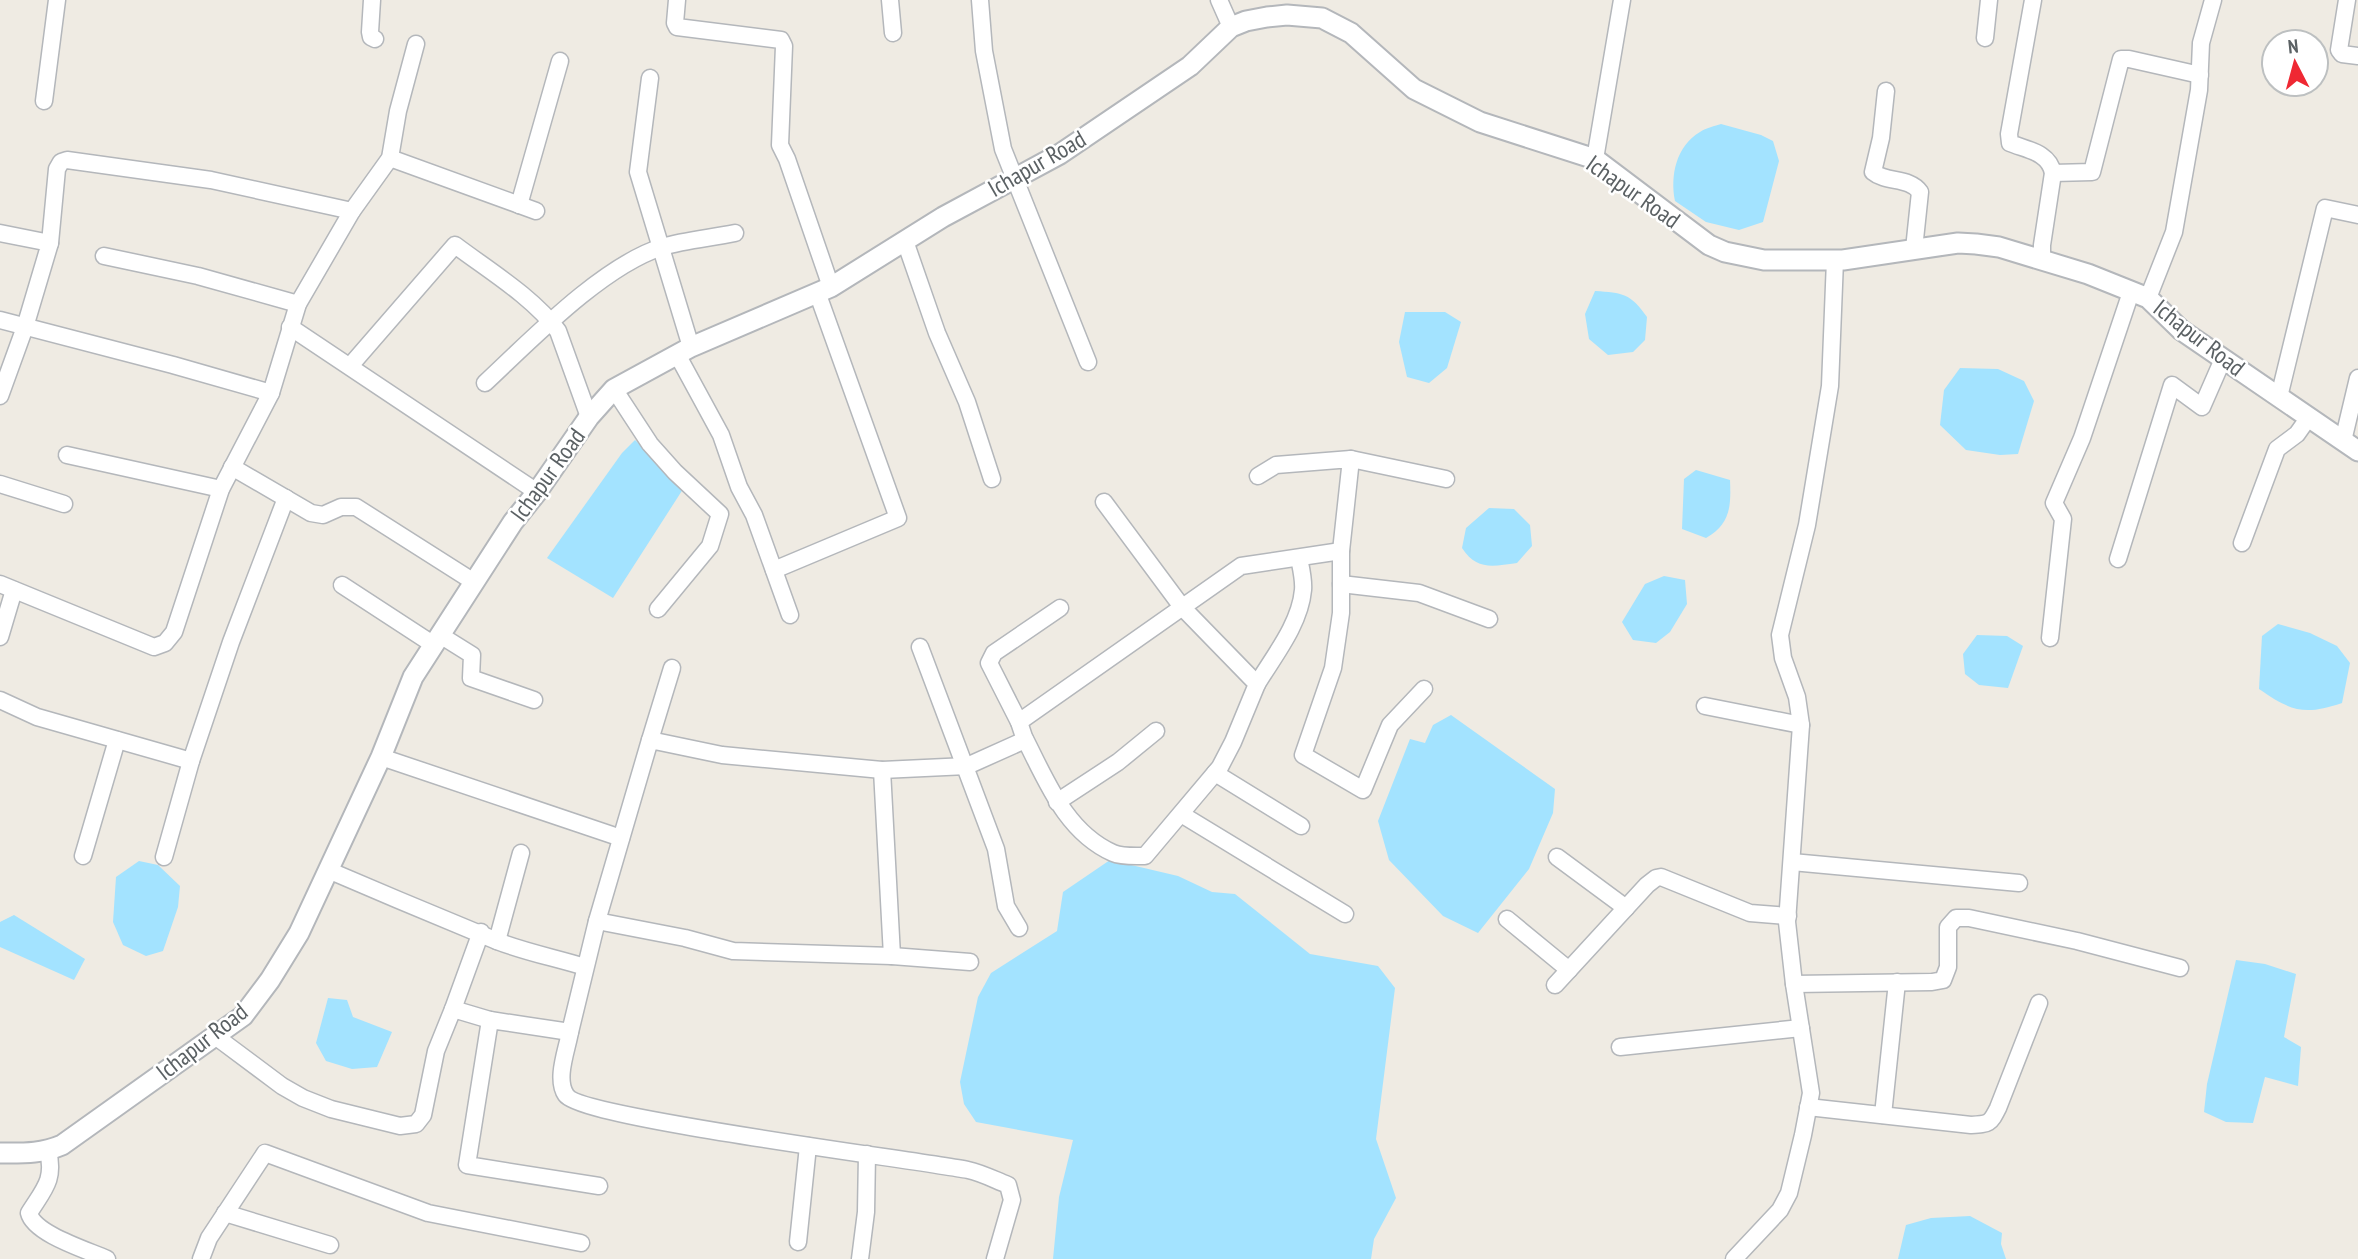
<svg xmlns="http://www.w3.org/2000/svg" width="2358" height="1259" font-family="'PT Sans Narrow',sans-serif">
<rect width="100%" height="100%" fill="#efebe3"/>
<g fill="#a3e3ff">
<path d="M1721,124L1761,135L1773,141L1779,161L1763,222L1739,230L1706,222L1675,201C1670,176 1676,146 1700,132C1706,128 1715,126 1721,124Z"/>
<path d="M1595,291C1623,293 1630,293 1647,317L1645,340L1633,352L1608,355L1589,339L1585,314Z"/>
<polygon points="1405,312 1445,312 1461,322 1447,368 1429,383 1407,377 1399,342"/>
<polygon points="1960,368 1998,369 2024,381 2034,401 2018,454 2000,455 1966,450 1940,425 1944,390"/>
<polygon points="635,440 685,486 613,598 547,558 622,453"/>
<path d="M1696,470L1730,480C1731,505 1731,524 1706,538L1682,529L1684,479Z"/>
<path d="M1489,508L1514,509L1530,525L1532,546L1517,563C1493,566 1477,571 1462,548L1466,528Z"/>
<polygon points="1664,576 1685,580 1687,604 1670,632 1656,643 1633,640 1622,622 1645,584"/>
<path d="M2278,624L2310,633L2337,646L2350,663L2342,703C2304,716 2291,711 2259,689L2262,636Z"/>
<polygon points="1977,635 2007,636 2023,646 2008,688 1979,685 1965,674 1963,654"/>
<polygon points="1451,715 1555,789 1553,813 1529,869 1478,933 1443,916 1389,860 1378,821 1410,739 1425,743 1433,725"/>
<polygon points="1110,860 1178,876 1212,892 1235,894 1310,954 1378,966 1395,988 1376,1139 1396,1198 1374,1239 1371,1259 1053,1259 1059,1197 1073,1140 976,1122 964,1104 960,1082 978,997 991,973 1057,931 1063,892"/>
<polygon points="139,861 158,865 180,886 178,907 163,951 146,956 123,945 113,922 116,877"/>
<polygon points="14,915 85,959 74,980 0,947 0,922"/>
<polygon points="2236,960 2265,964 2296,974 2284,1037 2301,1047 2298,1086 2265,1077 2253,1123 2226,1122 2204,1112 2207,1084"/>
<polygon points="328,998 347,1000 353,1017 392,1032 377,1067 352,1069 326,1061 316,1043"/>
<polygon points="1970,1216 2002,1233 2001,1244 2006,1259 1898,1259 1906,1225 1931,1218"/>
</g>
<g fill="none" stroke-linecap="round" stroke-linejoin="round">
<defs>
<g id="minor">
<polyline points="372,0 370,32 371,37 375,39"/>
<polyline points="677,0 675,23 677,27 781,40 784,46 780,145 787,159 831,287"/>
<polyline points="890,0 893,33"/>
<polyline points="980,0 984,51 1003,149 1088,362"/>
<polyline points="1219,0 1231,27"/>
<path d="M2033,0L2009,134L2010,143C2027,150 2049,152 2053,173L2042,245V260"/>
<polyline points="2347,0 2339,50 2342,54 2358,56"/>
<polyline points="1985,38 1989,0"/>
<polyline points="650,78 638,172 691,347"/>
<path d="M1886,91L1881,138L1873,172C1886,183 1910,177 1920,192L1914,249"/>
<polyline points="44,101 57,0"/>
<polyline points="390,158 536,211"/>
<polyline points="1595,159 1622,0"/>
<polyline points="2053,173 2092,172 2121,59 2129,59 2200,75"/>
<polyline points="519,205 560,61"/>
<polyline points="0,233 50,243 25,327 0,396"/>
<polyline points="905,241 937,333 967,402 992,479"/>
<polyline points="50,243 57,169 61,162 67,160 211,180 352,211"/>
<polyline points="104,256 198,276 298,304"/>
<polyline points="2148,298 2174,232 2199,90 2201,43 2213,0"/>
<polyline points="0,320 173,365 271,393"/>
<polyline points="290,327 537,492"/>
<polyline points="678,356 721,435 739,487 754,515 790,615"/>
<path d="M350,366L455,245C488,270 533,297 558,331L589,417"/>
<path d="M485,383C530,341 602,266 662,247C685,240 711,238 735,233"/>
<polyline points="614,389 650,444 675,472 720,514 710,546 658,609"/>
<polyline points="2279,397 2325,208 2358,215"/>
<polyline points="2343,441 2358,378"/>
<polyline points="67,455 221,489"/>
<polyline points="1351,459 1446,479"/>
<polyline points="232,467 311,513 323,515 341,507 356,507 474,582"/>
<polyline points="1258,476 1276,465 1351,459 1341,551 1341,613 1333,668 1303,755 1363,790 1390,725 1424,689"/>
<polyline points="0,484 64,504"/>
<polyline points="2242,543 2277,449 2297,434 2309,417"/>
<polyline points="2118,559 2172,385 2202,407 2223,359"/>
<polyline points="774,570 898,518 817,292"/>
<polyline points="0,584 154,647 165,643 174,632 221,489 271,393 298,304 352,211 390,158 398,111 416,44"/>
<polyline points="1341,584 1419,593 1489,619"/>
<polyline points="342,585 434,645"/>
<polyline points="440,635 472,655 471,678 534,700"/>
<polyline points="0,637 14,590"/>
<polyline points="2050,638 2063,519 2054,503 2082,438 2131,292"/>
<polyline points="920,647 996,849 1006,906 1019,928"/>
<path d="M1257,684C1274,656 1300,624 1303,590C1304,580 1301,568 1299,558"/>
<polyline points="0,700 37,717 191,761"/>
<polyline points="1705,706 1801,725"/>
<polyline points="1019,722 1241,566 1341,551"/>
<path d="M1025,739C1047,782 1066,832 1113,853C1122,857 1136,856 1145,856L1220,767L1233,742L1257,684L1182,607L1104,502"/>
<polyline points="650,740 672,668"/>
<polyline points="381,757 621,838"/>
<polyline points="1215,773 1301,826"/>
<polyline points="1057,802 1118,762 1156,731"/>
<polyline points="1181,814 1345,914"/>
<polyline points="83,856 117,740"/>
<polyline points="164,857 191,761 231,642 286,498"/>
<polyline points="1557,857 1626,908"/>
<polyline points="1792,862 2019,883"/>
<path d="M328,870C384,894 441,918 497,941C525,952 556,958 585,967"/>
<polyline points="1507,919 1569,970"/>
<polyline points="597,921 685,938 733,951 892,956 882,770"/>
<polyline points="481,932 453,1009 490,1020"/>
<polyline points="497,941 521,853"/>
<polyline points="892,956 970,962"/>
<polyline points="1794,984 1932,982 1943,980 1948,967 1948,927 1956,918 1969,918 2077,941 2180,968"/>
<polyline points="1555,985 1647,885 1656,878 1661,877 1750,913 1788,916"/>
<polyline points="570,1032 597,921 650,740 722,755 882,770 967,766 1025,740 1019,722 989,663 994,653 1060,608"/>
<polyline points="215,1036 282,1086 303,1098 331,1109 400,1126 416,1124 423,1115 436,1051 453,1009"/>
<polyline points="1620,1047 1801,1028"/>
<path d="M1808,1107L1971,1125C1989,1124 1990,1124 1998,1108L2039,1003"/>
<polyline points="1883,1115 1897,982"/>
<path d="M48,1151C55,1180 44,1189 29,1213C34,1234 87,1250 107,1259"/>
<path d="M599,1186L467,1165L490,1020L570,1032C567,1050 555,1079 566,1095C581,1118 917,1160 968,1170C982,1173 995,1180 1008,1185L1012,1200L995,1259"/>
<polyline points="225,1213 330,1245"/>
<polyline points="798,1242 808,1146"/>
<polyline points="201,1259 209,1238 265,1153 428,1213 581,1243"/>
<polyline points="860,1259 866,1212 867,1154"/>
<polyline points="1734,1259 1780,1210 1789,1193 1803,1135 1811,1093 1794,984 1787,922 1801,725 1797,697 1783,658 1780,635 1807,525 1830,386 1835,260"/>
</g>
<path id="tertiary" d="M0,1153C23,1153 41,1154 62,1145L243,1016L270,980L299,933L381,757L413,677L513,522L537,492L589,417L614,389L691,347L831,287L943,217L1060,154L1190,66L1231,27L1246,21L1267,17L1287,15L1322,18L1351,33L1414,89L1480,122L1595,159L1709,245L1725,252L1764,260H1843L1958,243L1976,244L1999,247L2088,274L2148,298L2181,330L2358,451"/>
</defs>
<use href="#minor" stroke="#b4b7bb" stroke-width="19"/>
<use href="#tertiary" stroke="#b4b7bb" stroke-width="23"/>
<use href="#minor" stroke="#fff" stroke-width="16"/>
<use href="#tertiary" stroke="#fff" stroke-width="19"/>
</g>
<g text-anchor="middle" stroke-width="5" stroke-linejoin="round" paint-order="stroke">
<g font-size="24" fill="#5b6164" stroke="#fff">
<text transform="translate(1037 164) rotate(-30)" y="8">Ichapur Road</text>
<text transform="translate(1633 192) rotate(35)" y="8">Ichapur Road</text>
<text transform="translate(2199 338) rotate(38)" y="8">Ichapur Road</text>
<text transform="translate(548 475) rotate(-54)" y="8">Ichapur Road</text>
<text transform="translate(202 1042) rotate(-38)" y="8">Ichapur Road</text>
</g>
</g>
<g transform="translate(2295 63) rotate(354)"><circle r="33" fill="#ffffff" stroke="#bdc0c1" stroke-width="2"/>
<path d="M0-5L12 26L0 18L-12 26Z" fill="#ef2833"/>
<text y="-10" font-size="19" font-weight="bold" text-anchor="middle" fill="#5b6164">N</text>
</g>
</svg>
